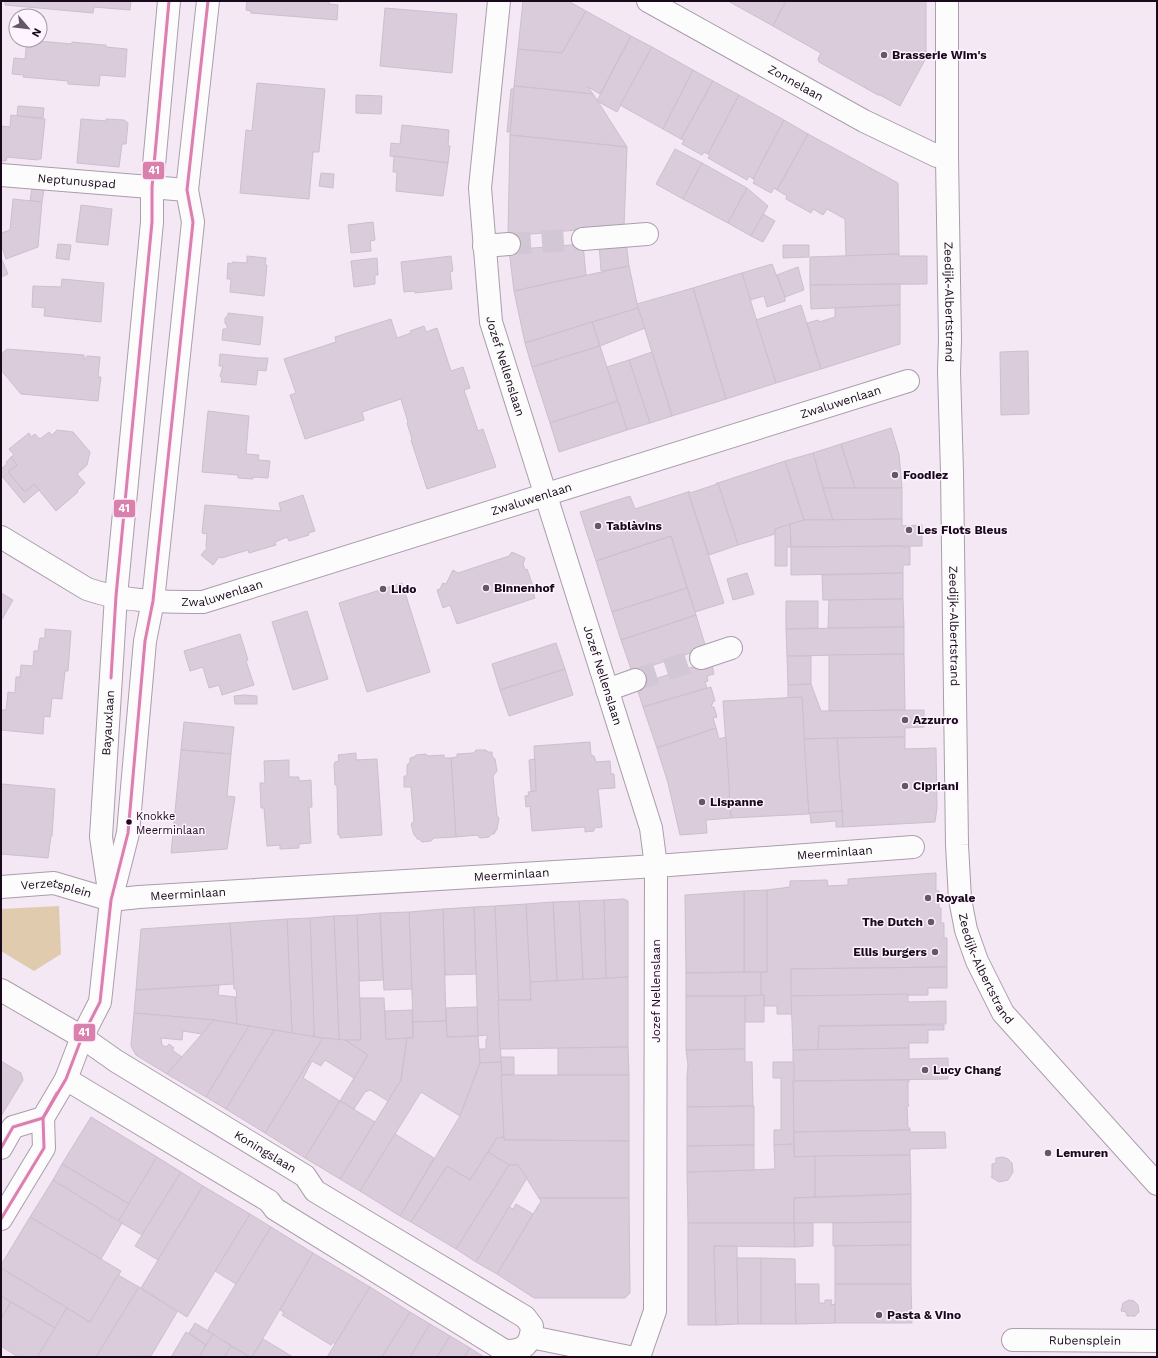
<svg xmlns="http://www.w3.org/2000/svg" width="1158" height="1358" font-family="'Work Sans',sans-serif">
<rect width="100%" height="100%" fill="#f3e8f4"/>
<polygon fill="#e1cbaf" points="59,906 61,954 34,971 1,951 1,909"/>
<g fill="#daccdb" stroke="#ccbfce">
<polygon points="5,1 131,1 130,10 94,7 93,13 5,5"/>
<polygon points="247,1 329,1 329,4 338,5 337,20 251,13 251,11 246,10"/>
<polygon points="523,1 568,1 586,11 562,53 518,49"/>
<polygon points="728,1 786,1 773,26"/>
<polygon points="786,1 926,1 926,58 900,106 880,95 878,95 819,62 818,59 821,53 773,26"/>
<polygon points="385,8 457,14 452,73 380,66"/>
<polygon points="586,11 631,36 600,94 588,87 593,94 514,86 518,49 562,53"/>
<polygon points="631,36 652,47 617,112 597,101"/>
<polygon points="27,40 72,44 72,42 103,45 106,45 106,47 127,49 125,77 100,75 99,86 68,84 68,81 23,77 24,75 12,74 14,58 25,59"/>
<polygon points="652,47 693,70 663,129 620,105"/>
<polygon points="693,70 713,81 681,139 663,129"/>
<polygon points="713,81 739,95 708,154 704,152 702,155 682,144 684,140 681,139"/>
<polygon points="257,83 325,89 319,152 313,152 309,199 240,193 246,130 252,131"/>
<polygon points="514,86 593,94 627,147 510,135"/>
<polygon points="511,89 514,89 510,132 507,132"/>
<polygon points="356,95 382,96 381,114 356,113"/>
<polygon points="739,95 784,120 753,179 749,176 747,180 708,158 710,155 708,154"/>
<polygon points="18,106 44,108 43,118 17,116"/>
<polygon points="11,115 45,119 41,159 38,159 38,160 7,157 6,161 1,161 1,126 10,127"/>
<polygon points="81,119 106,121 106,119 124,120 128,123 126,144 122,144 119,167 77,163"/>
<polygon points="784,120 808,134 777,190 774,188 771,193 753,183 755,180 753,179"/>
<polygon points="402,125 449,130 448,146 450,146 448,163 390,156 391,143 400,144"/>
<polygon points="808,134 898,183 899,254 846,256 845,219 827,209 823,215 813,209 811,213 786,199 787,196 777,190"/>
<polygon points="510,135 627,147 624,226 508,236"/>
<polygon points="675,149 702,163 683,199 656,184"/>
<polygon points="394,156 448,163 443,196 396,191 397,172 393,172"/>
<polygon points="702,163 747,188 728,223 683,199"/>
<polygon points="321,173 334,174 333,188 319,186"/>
<polygon points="32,188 44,189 42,202 30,201"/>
<polygon points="747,188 768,206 751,236 728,223"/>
<polygon points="13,199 42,202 38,247 6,259 1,244 1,233 10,230"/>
<polygon points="81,205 112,209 108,245 76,242"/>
<polygon points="763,214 775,221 763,242 751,236"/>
<polygon points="373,222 375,240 370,241 371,251 351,253 348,225"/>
<polygon points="626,241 629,266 601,271 599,243"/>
<polygon points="58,244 71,245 69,260 56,258"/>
<polygon points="583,244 586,275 514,291 509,250"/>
<polygon points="783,245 809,245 809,257 783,258"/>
<polygon points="899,254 899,256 927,256 927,284 810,285 810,257"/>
<polygon points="247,256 266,258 265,265 267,265 264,296 230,292 231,279 227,279 228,263 232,264 232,262 247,263"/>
<polygon points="451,256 453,271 450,272 452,289 415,293 415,291 404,292 401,262"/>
<polygon points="377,258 378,275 375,275 375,284 354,287 351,261"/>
<polygon points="1,260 2,260 8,274 1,277"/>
<polygon points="772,264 785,297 785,301 767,307 764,296 750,300 742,273"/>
<polygon points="629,266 638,308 525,343 514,291"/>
<polygon points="798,267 804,290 785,297 777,275"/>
<polygon points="742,273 776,383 726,399 693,288"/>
<polygon points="62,279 104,283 101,322 44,316 45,308 32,307 33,286 61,287"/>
<polygon points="900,284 900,305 811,309 810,285"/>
<polygon points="693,288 726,399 672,416 637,304"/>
<polygon points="801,305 821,369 776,383 756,320"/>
<polygon points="900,305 900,344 821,369 807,323 818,320 819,322 835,317 835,308"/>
<polygon points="638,308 645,328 600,346 592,322"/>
<polygon points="228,313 263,317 260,345 222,340 223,329 227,329 227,326 225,323 225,318 228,316"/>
<polygon points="391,319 397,338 411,333 410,331 424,326 426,332 437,328 451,371 463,367 470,388 464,390 478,431 483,429 496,467 427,489 411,440 412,439 407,423 408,422 401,399 362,412 364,420 305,439 290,395 296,393 284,359 336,342 335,337"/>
<polygon points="592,322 600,346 532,367 525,343"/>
<polygon points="600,346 618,401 550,423 532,367"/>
<polygon points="7,349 84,355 84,360 87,356 100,357 98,377 101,377 98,401 21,394 1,370 1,354"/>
<polygon points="1028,351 1029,414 1001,415 1000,352"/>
<polygon points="652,352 672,416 650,423 629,360"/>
<polygon points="220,354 259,358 268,358 266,371 258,370 256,385 221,382 222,379 220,376 223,366 219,366"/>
<polygon points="629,360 650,423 627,430 607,367"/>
<polygon points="618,401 627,430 559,452 550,423"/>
<polygon points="208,411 249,416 246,454 259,455 258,460 270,461 268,478 253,477 253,479 238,478 238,475 202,472"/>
<polygon points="891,428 899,454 902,488 855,488 841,444"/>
<polygon points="57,430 73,432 90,452 87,465 77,474 85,483 77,491 78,492 56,511 34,484 25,492 8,472 17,465 11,457 14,455 9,449 29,433 31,437 35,434 40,439 49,432 52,435"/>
<polygon points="841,444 855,488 823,488 813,453"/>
<polygon points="813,453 823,488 833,520 804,520 785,461"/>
<polygon points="11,457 17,465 8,472 25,492 34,484 39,490 24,503 1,475 1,469 7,464 6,462"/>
<polygon points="785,461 804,520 775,529 775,534 738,545 718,483"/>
<polygon points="716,483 718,483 738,545 709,555 688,492 689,491 690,493 717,484"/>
<polygon points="823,488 902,488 902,519 833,520"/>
<polygon points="688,492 724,603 695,612 671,536 596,561 580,512 630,496 635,509"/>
<polygon points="303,495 315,531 308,533 309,535 289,541 287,537 275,542 276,545 249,553 248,550 221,558 219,557 213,565 201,555 207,548 206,546 207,534 202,533 205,505 281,511 279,503"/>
<polygon points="902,519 902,526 922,525 922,546 791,547 790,524 804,520"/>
<polygon points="790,524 791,547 787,547 787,566 775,566 775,529"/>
<polygon points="671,536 687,588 612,612 596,561"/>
<polygon points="903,546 902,547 910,547 910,565 903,565 903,573 791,575 791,547"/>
<polygon points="512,552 525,558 523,564 525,570 527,569 533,586 531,587 535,598 457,624 450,605 443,608 437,590 440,589 443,583 446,584 453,570 458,573 509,556"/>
<polygon points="747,573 754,594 733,600 727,579"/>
<polygon points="903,573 903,599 823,600 822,575"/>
<polygon points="402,583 430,672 367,692 339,603"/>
<polygon points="687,588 696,615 621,640 612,612"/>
<polygon points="1,593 13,600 1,621"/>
<polygon points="903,599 904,627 828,628 829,600"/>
<polygon points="786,601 818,601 818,628 786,629"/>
<polygon points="307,611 328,679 293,690 272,622"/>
<polygon points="696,615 706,648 632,672 621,640"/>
<polygon points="904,627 904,654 787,656 786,629"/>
<polygon points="45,629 71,631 68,671 65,671 62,699 52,698 50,717 44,716 43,734 1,730 1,710 6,710 8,692 15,693 16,677 20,677 21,665 33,666 34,651 38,651 40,638 45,638"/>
<polygon points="240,634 248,660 246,661 254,685 222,695 219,685 209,688 203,667 190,671 184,651"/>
<polygon points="556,643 565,669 500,690 492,664"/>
<polygon points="904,654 905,710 829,711 829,655"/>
<polygon points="787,656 811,656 811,684 788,685"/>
<polygon points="711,661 714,674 707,676 708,681 705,682 707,688 643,707 636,685"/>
<polygon points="565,669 573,695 509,716 500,690"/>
<polygon points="811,684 821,711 924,710 924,727 905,728 905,737 804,739 802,697 788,698 788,685"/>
<polygon points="711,687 715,701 712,702 713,704 711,704 712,707 714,707 717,717 713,718 716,728 657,748 643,707"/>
<polygon points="245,695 257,696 257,704 235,704 234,696"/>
<polygon points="802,697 809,814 731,818 723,701"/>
<polygon points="184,722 234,727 231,754 181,750"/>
<polygon points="716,728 719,739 726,737 731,818 706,820 707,833 680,835 668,783 657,748"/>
<polygon points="905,737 905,749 936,748 937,808 935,822 843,827 837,738"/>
<polygon points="837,738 842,811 809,814 804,739"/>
<polygon points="590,742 591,755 594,756 596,762 610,761 611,774 614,774 615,788 598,789 602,827 594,828 594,831 585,832 585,827 532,831 530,806 526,807 525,796 529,795 528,792 536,791 534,746"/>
<polygon points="181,750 231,754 227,796 235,797 227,849 171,853"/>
<polygon points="476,750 486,750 488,752 492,752 492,756 495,759 497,771 493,776 497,816 499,818 497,829 494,834 492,834 489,837 480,838 477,835 456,837 451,758 457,757 457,754 474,753"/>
<polygon points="356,753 356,760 377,759 382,835 340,838 340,835 338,835 337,785 335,785 334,764 335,764 335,762 339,761 338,755"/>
<polygon points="426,754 428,756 444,755 444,758 451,758 456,837 434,838 431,841 422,842 419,839 417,839 417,838 414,835 411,824 414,821 411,787 404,787 404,776 407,776 407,765 410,762 410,758 414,757 416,755"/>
<polygon points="535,759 536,791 531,791 529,760"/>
<polygon points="289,760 289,777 299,777 299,781 311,780 312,807 309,807 311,843 299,844 299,848 280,849 280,845 267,846 264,808 261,808 260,783 265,783 264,761"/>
<polygon points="2,784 55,789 52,836 51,836 48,858 1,854 1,786"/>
<polygon points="842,811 843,827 836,827 836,821 811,823 810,813"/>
<polygon points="936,873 936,891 939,891 939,908 941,908 941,923 944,923 944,938 947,938 947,967 791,969 792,1014 777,1014 777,1006 764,1006 764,995 761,996 761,972 767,972 767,890 790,887 790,881 827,880 828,886 848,885 848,879"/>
<polygon points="767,890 767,972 744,972 744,891"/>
<polygon points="744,891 744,972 686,973 685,895"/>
<polygon points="624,899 628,901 628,977 606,979 604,900"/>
<polygon points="604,900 606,979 583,980 579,901"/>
<polygon points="579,901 583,980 557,981 553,902"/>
<polygon points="553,902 557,981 530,982 526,904"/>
<polygon points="526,904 531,1000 498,1000 495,906"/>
<polygon points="495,906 501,1062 480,1063 479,1049 486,1049 486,1039 487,1039 487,1035 478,1036 474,907"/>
<polygon points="474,907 476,974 445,975 443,909"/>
<polygon points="443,909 446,1021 413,1022 409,912"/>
<polygon points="409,912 412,989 384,990 380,913"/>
<polygon points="380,913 383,980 359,981 357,915"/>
<polygon points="357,915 361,1040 339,1041 334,916"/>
<polygon points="334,916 339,1041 314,1037 310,918"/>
<polygon points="310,918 314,1026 314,1037 292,1033 287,919"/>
<polygon points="287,919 292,1033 237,1024 235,997 237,998 236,989 234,989 230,923"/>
<polygon points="230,923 234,984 136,990 141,929"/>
<polygon points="947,967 947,988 928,988 928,995 791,996 791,969"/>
<polygon points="761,972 761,996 686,996 686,973"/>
<polygon points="628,977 628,1047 500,1049 498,1000 531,1000 530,982"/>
<polygon points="219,985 218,995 235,997 237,1024 214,1020 134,1013 136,990"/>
<polygon points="908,994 908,1002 946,1001 946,1024 819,1026 818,1050 793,1050 791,996"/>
<polygon points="764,995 764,1022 745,1022 745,996"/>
<polygon points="686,996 745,996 745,1049 686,1050"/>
<polygon points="360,998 384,998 386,1039 407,1038 401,1080 388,1101 370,1090 365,1092 354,1109 340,1101 368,1055 345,1040 361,1040"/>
<polygon points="477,1007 478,1036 447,1037 446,1008"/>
<polygon points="412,1010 413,1038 386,1039 385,1011"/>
<polygon points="134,1013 214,1020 202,1034 183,1031 182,1040 161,1038 162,1045 166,1047 169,1044 174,1048 172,1050 182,1057 167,1074 136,1055 133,1050 131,1045"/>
<polygon points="214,1020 249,1026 206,1097 167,1074"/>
<polygon points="446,1021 447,1037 478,1036 480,1063 460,1116 421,1092 360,1191 340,1179 401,1080 407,1038 413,1038 413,1022"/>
<polygon points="944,1025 944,1030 928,1030 928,1043 909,1043 909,1048 818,1050 819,1026"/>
<polygon points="249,1026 274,1030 226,1109 206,1097"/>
<polygon points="274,1030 323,1038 265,1133 226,1109"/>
<polygon points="323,1038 345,1040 368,1055 354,1078 325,1060 321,1066 312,1061 303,1078 340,1101 305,1158 265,1133"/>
<polygon points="628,1047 629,1075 558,1075 558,1048"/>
<polygon points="909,1048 909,1059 948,1058 948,1079 793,1081 793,1050"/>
<polygon points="745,1049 745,1062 752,1062 753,1106 687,1107 687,1076 688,1065 686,1050"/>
<polygon points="501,1057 514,1057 514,1074 501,1075"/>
<polygon points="1,1061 21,1073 23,1080 1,1116"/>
<polygon points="501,1062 504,1137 497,1138 470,1180 447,1166 411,1222 400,1216 460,1116 480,1063"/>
<polygon points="773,1062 794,1062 794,1144 774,1145 774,1130 781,1130 781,1078 773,1078"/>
<polygon points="501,1075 629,1075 629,1141 504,1140"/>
<polygon points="909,1080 909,1082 908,1083 908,1104 909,1106 907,1106 908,1128 910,1128 910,1130 794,1132 793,1081"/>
<polygon points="340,1101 375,1122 340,1179 305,1158"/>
<polygon points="754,1106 754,1145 687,1146 687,1107"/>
<polygon points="91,1117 157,1157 129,1204 62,1164"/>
<polygon points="910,1130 910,1132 945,1132 946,1148 910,1149 910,1155 794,1157 794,1132"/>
<polygon points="395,1134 434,1158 400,1216 360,1191"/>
<polygon points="504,1137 504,1140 629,1141 629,1198 539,1198 518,1165 509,1165 488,1152 497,1138"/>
<polygon points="794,1144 794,1157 815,1156 815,1197 794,1198 794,1223 688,1223 687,1172 775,1169 774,1145"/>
<polygon points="754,1145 754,1170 687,1172 687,1146"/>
<polygon points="488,1152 509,1165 456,1249 411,1222 447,1166 470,1180"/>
<polygon points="910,1155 911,1194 815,1197 815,1156"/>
<polygon points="157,1157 181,1172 142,1235 118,1221"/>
<polygon points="1003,1157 1008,1159 1012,1163 1013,1172 1008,1180 999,1182 991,1177 992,1177 992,1164 996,1163 996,1158"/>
<polygon points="62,1164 129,1204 118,1221 53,1180"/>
<polygon points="509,1165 518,1165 527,1178 476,1262 456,1249"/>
<polygon points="181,1172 203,1186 158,1260 135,1246"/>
<polygon points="53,1180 122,1223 101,1259 30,1217"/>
<polygon points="203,1186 250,1214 187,1317 141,1288"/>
<polygon points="911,1194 911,1222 794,1223 794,1198"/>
<polygon points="539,1198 629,1198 630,1293 625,1298 534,1298 497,1274 541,1201"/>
<polygon points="516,1204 533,1214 497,1274 476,1262 509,1207 513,1209"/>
<polygon points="250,1214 271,1227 236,1284 215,1271"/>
<polygon points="30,1217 121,1271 90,1322 1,1268 1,1265"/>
<polygon points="911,1222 911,1245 833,1246 833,1223"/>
<polygon points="688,1223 794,1223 795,1247 714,1246 716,1325 688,1325"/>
<polygon points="794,1223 813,1223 813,1246 795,1247"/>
<polygon points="271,1227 313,1253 252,1357 250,1357 207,1331"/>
<polygon points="911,1245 911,1284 835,1284 835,1246"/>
<polygon points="714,1246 737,1246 738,1324 716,1325"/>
<polygon points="313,1253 370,1287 335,1344 333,1342 331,1345 282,1315 284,1312 280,1310"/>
<polygon points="737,1258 761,1258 761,1324 738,1324"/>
<polygon points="761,1258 795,1259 796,1324 761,1324"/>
<polygon points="1,1268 67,1308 55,1328 1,1296"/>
<polygon points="118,1275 139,1287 96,1357 37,1357 67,1308 90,1322"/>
<polygon points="795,1284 819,1284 819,1303 825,1303 825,1300 832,1300 831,1305 835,1304 835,1323 796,1324"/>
<polygon points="835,1284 911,1284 912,1323 835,1323"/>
<polygon points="139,1287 177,1312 151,1356 96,1357"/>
<polygon points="370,1287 410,1312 382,1357 327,1357"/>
<polygon points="1,1296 11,1302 3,1316 1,1314"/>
<polygon points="1129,1300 1134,1301 1138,1305 1139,1312 1134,1317 1134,1316 1127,1316 1126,1312 1121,1311 1123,1303"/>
<polygon points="11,1302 55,1328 37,1357 18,1357 1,1346 1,1319"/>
<polygon points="410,1312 430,1324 410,1357 382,1357"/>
<polygon points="195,1323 213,1334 206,1345 189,1333"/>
<polygon points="430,1324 450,1336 437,1357 410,1357"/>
<polygon points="186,1332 206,1345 199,1357 171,1357"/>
<polygon points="213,1334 231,1346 224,1357 199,1357"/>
<polygon points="450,1336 470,1348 464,1357 437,1357"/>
<polygon points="263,1339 293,1357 252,1357"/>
<polygon points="231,1346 250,1357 224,1357"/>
<polygon points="470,1348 484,1357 464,1357"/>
</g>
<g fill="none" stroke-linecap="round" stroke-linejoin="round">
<g stroke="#d2c7d4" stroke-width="22" stroke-dasharray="22 11" stroke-linecap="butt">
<polyline points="509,244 583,239"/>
<polyline points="635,680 701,658"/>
</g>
<defs>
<g id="minor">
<path id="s1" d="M499,1L480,188L491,322L651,828L656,866L655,1311L639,1357"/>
<path id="s2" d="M648,1L864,121L937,156L947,158"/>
<path id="s3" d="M947,1V158L950,340L949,371L952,472L957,845L960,899L966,930L977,961L1003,1013L1157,1184"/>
<path id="s4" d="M1,175L187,190"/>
<polyline points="583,239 647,234"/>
<polyline points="484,246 509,244"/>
<path id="s5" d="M1,537L87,589C124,602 164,602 203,602L908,381"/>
<polyline points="701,658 731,648"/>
<polyline points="607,690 635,680"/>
<path id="s6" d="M1,887L54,883L111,900L139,897L656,866L913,847"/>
<path id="s7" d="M109,891L101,837L116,596L152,222V187L169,1"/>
<path id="s8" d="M1,990L82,1037L116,1061L305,1176L315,1191L525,1317L532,1326C531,1345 524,1351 505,1351L275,1209L269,1201L66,1079"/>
<polyline points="1,1148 13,1127 43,1118"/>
<polyline points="1,1219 44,1148 43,1118 66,1079 82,1037 100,1002 111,900 128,833 145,641 153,601 193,222 187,190 208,1"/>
<polyline points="531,1337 629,1357"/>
<path id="s9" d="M1013,1340L1157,1341"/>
</g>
</defs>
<use href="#minor" stroke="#aa9dac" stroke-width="24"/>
<use href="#minor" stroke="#fdfcfd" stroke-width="22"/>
<defs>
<g id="bus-1">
<polyline points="111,678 116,596 152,222 152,187 169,1"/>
<polyline points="1,1148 13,1127 43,1118 57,1093"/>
<polyline points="1,1219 44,1148 43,1118 66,1079 82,1037 100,1002 111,900 128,833 145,641 153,601 193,222 187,190 208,1"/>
</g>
</defs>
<use href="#bus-1" stroke="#fef4ff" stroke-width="6"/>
<use href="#bus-1" stroke="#da80ac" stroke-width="3"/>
</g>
<g fill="#665768" stroke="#fef4ff" stroke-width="1.5">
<circle cx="884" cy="55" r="4"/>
<circle cx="895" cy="475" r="4"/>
<circle cx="598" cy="526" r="4"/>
<circle cx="909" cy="530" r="4"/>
<circle cx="486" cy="588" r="4"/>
<circle cx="383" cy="589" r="4"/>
<circle cx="905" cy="720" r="4"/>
<circle cx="905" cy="786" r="4"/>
<circle cx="702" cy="802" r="4"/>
<circle cx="928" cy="898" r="4"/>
<circle cx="931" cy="922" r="4"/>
<circle cx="935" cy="952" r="4"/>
<circle cx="925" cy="1070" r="4"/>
<circle cx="1048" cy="1153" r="4"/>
<circle cx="879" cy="1315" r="4"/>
</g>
<circle fill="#1a091c" stroke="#fef4ff" stroke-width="1.5" cx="129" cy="822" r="3.5"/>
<g text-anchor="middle" stroke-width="3" stroke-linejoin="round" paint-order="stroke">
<g font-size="11" fill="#1a091c" stroke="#fef4ff" text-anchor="start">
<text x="136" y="820">Knokke<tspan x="136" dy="14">Meerminlaan</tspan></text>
</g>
<g font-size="12" font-weight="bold" fill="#1a091c" stroke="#fef4ff" text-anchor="start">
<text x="892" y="59">Brasserie Wim's</text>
<text x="903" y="479">Foodiez</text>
<text x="606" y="530">Tablàvins</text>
<text x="917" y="534">Les Flots Bleus</text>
<text x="494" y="592">Binnenhof</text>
<text x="391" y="593">Lido</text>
<text x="913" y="724">Azzurro</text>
<text x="913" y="790">Cipriani</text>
<text x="710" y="806">Lispanne</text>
<text x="936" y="902">Royale</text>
<text x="923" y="926" text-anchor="end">The Dutch</text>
<text x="927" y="956" text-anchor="end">Ellis burgers</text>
<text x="933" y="1074">Lucy Chang</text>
<text x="1056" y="1157">Lemuren</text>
<text x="887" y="1319">Pasta &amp; Vino</text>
</g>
<g font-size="12" fill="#1a091c" stroke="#fef4ff">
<text dy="4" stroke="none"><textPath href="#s2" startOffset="169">Zonnelaan</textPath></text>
<text dy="4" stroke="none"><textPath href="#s4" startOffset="76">Neptunuspad</textPath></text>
<text dy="4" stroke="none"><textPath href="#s3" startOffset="301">Zeedijk-Albertstrand</textPath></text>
<text dy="4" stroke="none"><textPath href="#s1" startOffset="369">Jozef Nellenslaan</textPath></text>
<text dy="4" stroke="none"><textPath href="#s5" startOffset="886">Zwaluwenlaan</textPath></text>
<text dy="4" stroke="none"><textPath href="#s5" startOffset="562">Zwaluwenlaan</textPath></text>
<text dy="4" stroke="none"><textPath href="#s5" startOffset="238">Zwaluwenlaan</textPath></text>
<text dy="4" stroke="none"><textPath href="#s3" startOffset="625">Zeedijk-Albertstrand</textPath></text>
<text dy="4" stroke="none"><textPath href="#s1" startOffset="693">Jozef Nellenslaan</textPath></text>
<text dy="4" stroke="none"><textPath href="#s7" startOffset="169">Bayauxlaan</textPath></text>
<text dy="4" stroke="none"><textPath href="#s6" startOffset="838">Meerminlaan</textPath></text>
<text dy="4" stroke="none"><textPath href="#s6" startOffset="514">Meerminlaan</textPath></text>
<text dy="4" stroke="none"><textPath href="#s6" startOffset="56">Verzetsplein</textPath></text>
<text dy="4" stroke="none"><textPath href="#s6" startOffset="190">Meerminlaan</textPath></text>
<text dy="4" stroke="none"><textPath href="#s3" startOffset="973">Zeedijk-Albertstrand</textPath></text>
<text transform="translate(656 991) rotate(-90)" y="4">Jozef Nellenslaan</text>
<text dy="4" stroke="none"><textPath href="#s8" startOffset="310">Koningslaan</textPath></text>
<text dy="4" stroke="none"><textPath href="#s9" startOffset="72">Rubensplein</textPath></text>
</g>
</g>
<g stroke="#fef4ff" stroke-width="1.5">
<rect x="142" y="161" width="23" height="19" rx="4" fill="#da80ac"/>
<rect x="113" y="499" width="23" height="19" rx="4" fill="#da80ac"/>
<rect x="73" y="1023" width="23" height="19" rx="4" fill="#da80ac"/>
</g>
<g font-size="11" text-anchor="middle" font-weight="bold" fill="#fff">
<text x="154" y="174">41</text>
<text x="124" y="512">41</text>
<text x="84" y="1036">41</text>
</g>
<rect width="1158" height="1358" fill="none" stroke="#1a091c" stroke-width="4"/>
<g transform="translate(28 28) rotate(118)"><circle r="19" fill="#fef4ff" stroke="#a396a4"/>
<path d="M0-3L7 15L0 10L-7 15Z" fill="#665768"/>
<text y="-6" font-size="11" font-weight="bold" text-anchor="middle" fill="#1a091c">N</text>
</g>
</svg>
